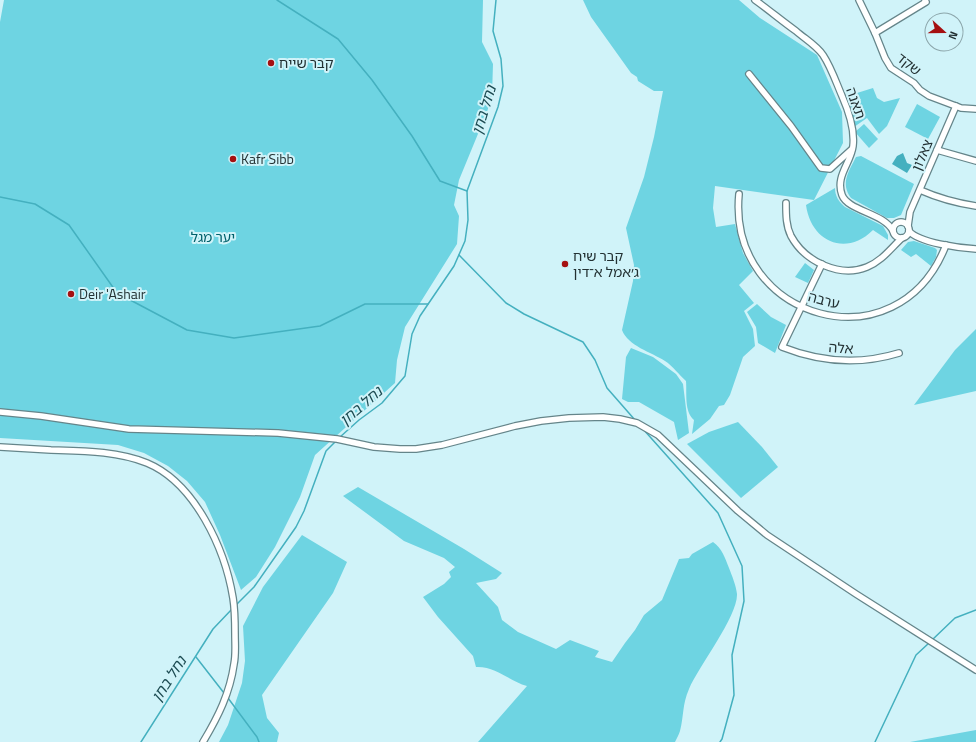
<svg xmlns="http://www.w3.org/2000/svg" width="976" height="742" font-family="'Titillium Web','Noto Sans Hebrew',sans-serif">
<rect width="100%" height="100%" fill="#d0f3f9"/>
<g fill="#6ed4e2">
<polygon points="4,0 483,0 482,42 493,64 492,95 487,112 459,180 454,205 459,216 457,244 405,327 397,360 395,383 315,455 300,497 275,547 256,577 241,590 220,535 205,502 187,481 168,466 144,453 118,445 0,438 0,22"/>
<path d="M583,0H739L760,18L817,55L842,112L843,143L814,200L715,186L713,208L716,227L735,224L743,253L753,271L739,285L754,303L744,311L753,329L755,346L743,357L730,395L724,405L719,406L710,419L692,434L694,420C684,411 687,394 686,381C679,375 673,366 665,361C651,352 628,346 622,330L633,281L634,265L626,228L644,177L654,137L663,91H654L638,81L637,77L631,73L591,17Z"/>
<polygon points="873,88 877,98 884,102 900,98 887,126 879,134 867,118 854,127 853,116 850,105 861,100 857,93"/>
<polygon points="917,104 940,117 928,139 905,127"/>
<polygon points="864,124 878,139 869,148 855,132"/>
<path d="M861,156L914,184L901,215L894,218H887L851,198C840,183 849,171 856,157Z"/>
<path d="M835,188C835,196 839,202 845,207L883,226L888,235V240L873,230C846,257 811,242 806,205Z"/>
<polygon points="914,241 935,248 937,250 936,257 931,266 916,254 911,257 901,250 908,242"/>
<polygon points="805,263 814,270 808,283 795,277"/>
<polygon points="757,304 771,317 786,325 775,353 758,343 756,327 747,312"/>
<polygon points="976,329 976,391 914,405 955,350"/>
<polygon points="631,348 653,357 676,374 683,384 689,433 678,440 674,422 639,402 628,402 622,399 626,357"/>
<polygon points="738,422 762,447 778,467 741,498 687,444 709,432"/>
<path d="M358,487L464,549L502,573L496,579L476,583L498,607L502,620L518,632L556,649L570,640L599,651L595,657L612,662L625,643L635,630L644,615L662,600L679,559L689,558L692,554L713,542C722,548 725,558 729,568C732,576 736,585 737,594C738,616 699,666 689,689C682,705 684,716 680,731C679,734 677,738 675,742H478L527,686C509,681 496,666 476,667L473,656L438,617L423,597L444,584L451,577L449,572L455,567L444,558L404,541L343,496Z"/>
<polygon points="302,535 347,562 333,593 262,695 267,718 279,733 277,742 219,742 228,725 242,683 245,661 243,626 263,587"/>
<polygon points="976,730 976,742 908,742 910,742"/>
</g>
<polygon fill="#44b0bf" points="903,153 907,163 912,165 907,173 892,164 897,156"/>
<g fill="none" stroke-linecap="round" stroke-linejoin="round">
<g stroke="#44b0bf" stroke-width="1.5">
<polyline points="277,0 338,39 372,80 412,136 440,181 467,191"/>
<polyline points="0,197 35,204 69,225 117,293 187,330 234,338 320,326 365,304 428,304"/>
<polyline points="459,255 506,303 524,314 583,342 595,360 607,388 635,420"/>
<polyline points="643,429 718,513 742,566 744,601 732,655 734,695 722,739 720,742"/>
<polyline points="340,437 359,420 382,403 405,376 412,334 420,316 454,266 465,241 468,220 467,191 498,107 503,86 501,59 493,31 496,0"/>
<polyline points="236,605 254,587 296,527 304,511 326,451 336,441"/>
<polyline points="932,640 955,618 976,610"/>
<polyline points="196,657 224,693"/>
<polyline points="228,698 257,737 259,742"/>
<polyline points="141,742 213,629 232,609"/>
<polyline points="875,742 916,655 929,643"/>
</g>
<defs>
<g id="minor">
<path d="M755,0C769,10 782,21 796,31C805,39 816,45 823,55C831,67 836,82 842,96C849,112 855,129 853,146C851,163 835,176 842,195C848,211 884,213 893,231"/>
<polyline points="859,0 875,33 885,58 891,68 914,83 920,90 929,96 961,108 976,109"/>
<polyline points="875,33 926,2 925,0"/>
<polyline points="749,74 791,126 821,168 830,169 851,150"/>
<polyline points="937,150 976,161"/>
<path d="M920,190C938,198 956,203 976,206"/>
<path d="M739,194C727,320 898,369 946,245"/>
<path d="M786,203C786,215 786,226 791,236C805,262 840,278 867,267C882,261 891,248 902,238"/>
<circle cx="901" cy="230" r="8"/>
<polyline points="908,226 910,212 956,106"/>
<path d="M909,231C919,243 960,248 976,249"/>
<path d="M822,264L782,347C820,362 860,365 899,353"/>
<polyline points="0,412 41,416 129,429 278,433 337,439 374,447 400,449 416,449 442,445 515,426 541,421 569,418 603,417 620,419 637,423 658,435 738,511 767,535 856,594 976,670"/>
<path d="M0,447C17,448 34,449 51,450C83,451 117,451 147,463C195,483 225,549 233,598C235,610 235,622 235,634C235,644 236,655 234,664C230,693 218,717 203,742"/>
</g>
</defs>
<use href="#minor" stroke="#65858a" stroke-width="8"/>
<use href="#minor" stroke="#fff" stroke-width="5.5"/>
</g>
<g fill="#a51011" stroke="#d0f3f9" stroke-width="1.5">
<circle cx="271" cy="63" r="4"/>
<circle cx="233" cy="159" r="4"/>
<circle cx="565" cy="264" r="4"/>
<circle cx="71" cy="294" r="4"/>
</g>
<g text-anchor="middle" stroke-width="4" stroke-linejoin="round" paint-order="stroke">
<g font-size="14" fill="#233133" stroke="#d0f3f9" text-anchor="start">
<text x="279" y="68">קבר שייח</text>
<text x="241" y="164">Kafr Sibb</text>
<text x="573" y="261">קבר שיח<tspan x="573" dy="16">ג׳אמל א־דין</tspan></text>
<text x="79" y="299">Deir 'Ashair</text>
</g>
<g font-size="14" fill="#233133" stroke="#d0f3f9">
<text transform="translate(909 64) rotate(39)" y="5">שקד</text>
<text transform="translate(856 103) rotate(71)" y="5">תאנה</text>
<text transform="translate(922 155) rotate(-67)" y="5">צאלון</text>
<text transform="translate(824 300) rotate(15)" y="5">ערבה</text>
<text transform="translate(841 348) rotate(4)" y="5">אלה</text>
</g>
<g font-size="14" fill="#00606b" stroke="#d0f3f9">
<text x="213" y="242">יער מגל</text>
</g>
<g font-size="15" font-style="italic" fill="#1c4b52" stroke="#d0f3f9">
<text transform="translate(484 110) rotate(-73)" y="5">נחל בחן</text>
<text transform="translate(361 406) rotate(-41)" y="5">נחל בחן</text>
<text transform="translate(169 679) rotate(-57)" y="5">נחל בחן</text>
</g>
</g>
<g transform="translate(944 32) rotate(111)"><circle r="19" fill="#d0f3f9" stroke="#8ba5aa"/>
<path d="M0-3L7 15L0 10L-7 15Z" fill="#a51011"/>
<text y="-6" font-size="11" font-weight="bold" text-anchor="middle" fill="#233133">N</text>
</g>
</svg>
